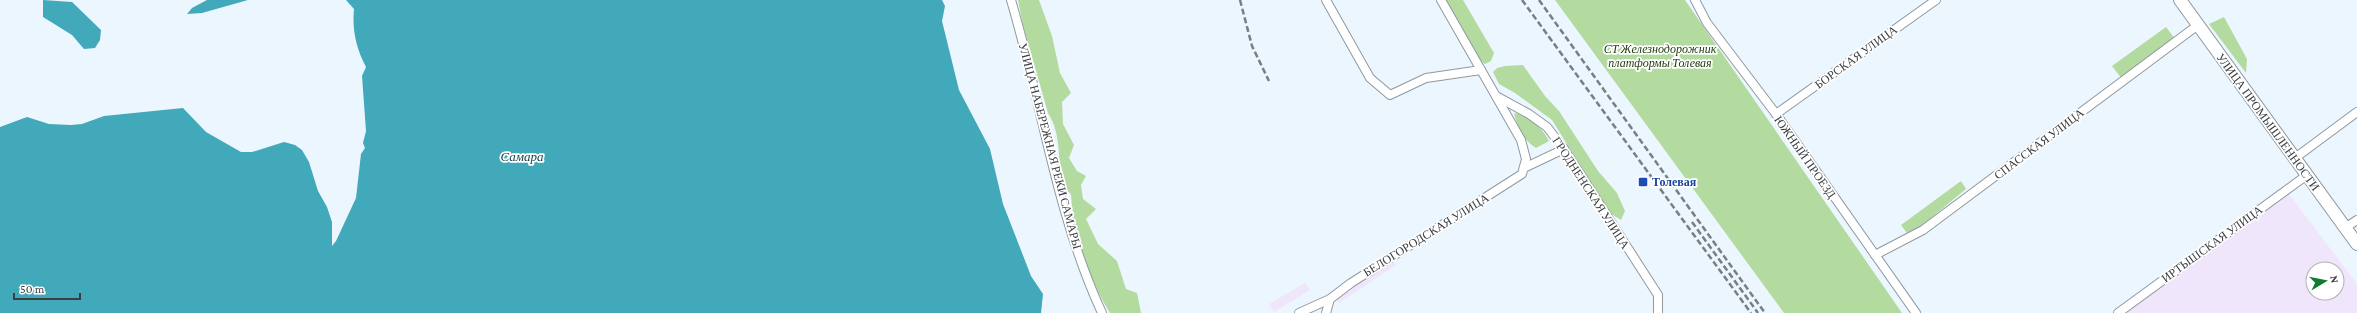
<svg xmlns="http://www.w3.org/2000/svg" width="2357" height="313" font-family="'Crimson Pro',serif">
<rect width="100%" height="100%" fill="#ecf6fe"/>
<g fill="#efe6fb" fill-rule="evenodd">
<path d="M2283,186L2357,284V313H2116ZM2313,269H2337V293H2313Z"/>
<polygon points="1394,261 1396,265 1339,303 1336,299"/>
<polygon points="1305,283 1310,290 1274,312 1269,304"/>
</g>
<g fill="#b3db9f">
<path d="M1018,0H1039L1052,36L1060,73L1071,93L1062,102L1063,124L1074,145L1069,158L1077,171L1086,176L1081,185L1083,199L1096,209L1086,219L1098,244L1117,261L1126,289L1137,293L1141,313H1110C1088,277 1073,235 1071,194L1061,186C1058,161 1062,135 1048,113L1023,25Z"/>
<polygon points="1446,0 1463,0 1494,53 1491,61 1485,64 1479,60"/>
<polygon points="1555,0 1685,0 1902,313 1784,313"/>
<polygon points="2224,17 2247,59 2246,73 2209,24"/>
<polygon points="2166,27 2176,40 2122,79 2112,66"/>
<polygon points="1523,65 1545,96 1559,111 1598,171 1617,193 1625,211 1621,220 1610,213 1552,120 1515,93 1499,84 1493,72 1497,68 1505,66"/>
<path d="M1514,113C1528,114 1543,129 1549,141L1536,148C1524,141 1517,127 1514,113Z"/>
<polygon points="1961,181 1966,189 1920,227 1907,233 1901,225"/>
</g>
<g fill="#42a9ba">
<polygon points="43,0 72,2 101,30 100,40 95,48 84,49 72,35 43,17"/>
<polygon points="207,0 248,0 202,13 187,14 192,8"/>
<path d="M346,0H942L945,6L942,21L959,90L990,149L1003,204L1031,276L1043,294L1041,313H0V127L27,117L49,124L71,125L82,124L104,116L183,108L206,132L241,152H252L284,142L295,145L302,150L309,162L318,191L327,207L332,222V246L336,241L356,198L361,154L365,148L363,143L366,131L362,76L366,67C356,48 352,30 354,9Z"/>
</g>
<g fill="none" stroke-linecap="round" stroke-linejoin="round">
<defs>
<g id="minor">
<path d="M1011,0C1042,104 1056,214 1102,313"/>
<polyline points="1326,0 1370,78 1390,95 1426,78 1481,70"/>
<polyline points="1695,0 1707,23 1776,114 1916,313"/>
<polyline points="1496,96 1529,114 1547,127 1564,149 1658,295 1658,313"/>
<polyline points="1776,114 1936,0"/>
<polyline points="2295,158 2357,112"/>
<polyline points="1524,168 1564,149"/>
<polyline points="2345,228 2357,220"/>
<polyline points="1875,255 1923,230 2198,25"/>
<polyline points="1299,313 1330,299 1351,283 1522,174 1526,159 1521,140 1441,0"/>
<polyline points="1326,313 1330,299"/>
<polyline points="2118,313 2307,175"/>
</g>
<polyline id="secondary" points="2180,0 2357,244"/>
</defs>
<use href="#minor" stroke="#9099a0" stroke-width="10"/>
<use href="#secondary" stroke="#9099a0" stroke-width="14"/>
<use href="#minor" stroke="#fff" stroke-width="8"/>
<use href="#secondary" stroke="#fff" stroke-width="12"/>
<g stroke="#797e83" stroke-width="2.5" stroke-dasharray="6 3" stroke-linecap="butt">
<polyline points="1240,0 1252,46 1269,81"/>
<polyline points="1522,0 1751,313"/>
<polyline points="1539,0 1765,313"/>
<polyline points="1692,222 1758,313"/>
</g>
</g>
<rect fill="#1a4fb4" stroke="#fff" stroke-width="1.5" x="1638" y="177" width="10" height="10" rx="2"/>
<g text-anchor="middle" stroke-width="3.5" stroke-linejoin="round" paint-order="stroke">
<g font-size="12" font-style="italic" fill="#1c360a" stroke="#fff">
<text x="1660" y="53">СТ Железнодорожник<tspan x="1660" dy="14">платформы Толевая</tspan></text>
</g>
<g font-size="12" fill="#3a3d41" stroke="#fff">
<text transform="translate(1856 57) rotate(-36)" y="4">БОРСКАЯ УЛИЦА</text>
<text transform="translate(2268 122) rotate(54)" y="4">УЛИЦА ПРОМЫШЛЕННОСТИ</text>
<text transform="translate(2039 144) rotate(-37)" y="4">СПАССКАЯ УЛИЦА</text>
<text transform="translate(1050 146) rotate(75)" y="4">УЛИЦА НАБЕРЕЖНАЯ РЕКИ САМАРЫ</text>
<text transform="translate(1805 157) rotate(55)" y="4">ЮЖНЫЙ ПРОЕЗД</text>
<text transform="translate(1591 193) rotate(57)" y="4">ГРОДНЕНСКАЯ УЛИЦА</text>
<text transform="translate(1426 235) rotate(-32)" y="4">БЕЛОГОРОДСКАЯ УЛИЦА</text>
<text transform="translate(2212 244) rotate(-36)" y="4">ИРТЫШСКАЯ УЛИЦА</text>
</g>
<g font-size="12" font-weight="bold" fill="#164399" stroke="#fff" text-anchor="start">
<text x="1652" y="186">Толевая</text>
</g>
<g font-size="13" font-style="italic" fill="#113f47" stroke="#fff">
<text x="522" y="161">Самара</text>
</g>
</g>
<g transform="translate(2325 281) rotate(80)"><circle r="19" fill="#ffffff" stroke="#b0b1b3"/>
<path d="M0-3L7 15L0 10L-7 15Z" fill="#107c31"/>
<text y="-6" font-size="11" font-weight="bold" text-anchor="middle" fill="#3a3d41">N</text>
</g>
<path d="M14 293v6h66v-6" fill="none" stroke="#3a3d41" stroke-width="2"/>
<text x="20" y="293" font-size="12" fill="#3a3d41" stroke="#ffffff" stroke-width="3" paint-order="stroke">50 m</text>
</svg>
